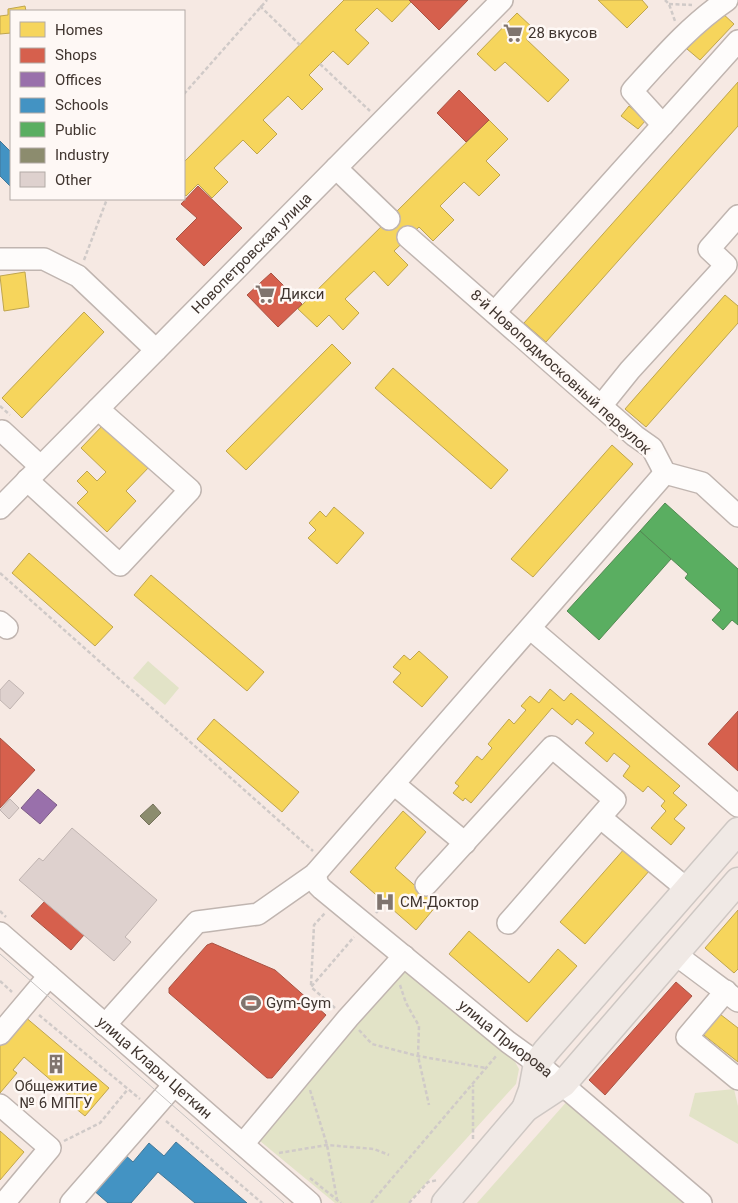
<svg xmlns="http://www.w3.org/2000/svg" width="738" height="1203" font-family="Roboto,sans-serif">
<rect width="100%" height="100%" fill="#f6e9e3"/>
<g fill="#e2e3c7">
<polygon points="148,661 179,688 165,705 133,678"/>
<polygon points="405,971 514,1060 519,1069 516,1084 408,1203 335,1203 260,1141 343,1041 348,1026"/>
<polygon points="734,1089 738,1106 738,1144 689,1116 695,1093"/>
<polygon points="569,1099 685,1203 477,1203"/>
</g>
<g fill="#f6d55c" stroke="#bfa54e">
<polygon points="344,0 409,0 411,2 392,22 377,8 355,30 369,43 348,65 333,51 309,75 323,89 302,110 288,96 263,120 277,134 257,154 243,140 214,168 228,182 212,198 198,184 186,196 184,194 184,162"/>
<polygon points="598,0 642,0 648,7 627,28"/>
<polygon points="25,6 26,11 11,11 11,33 0,34 0,16 8,15 8,9"/>
<polygon points="721,12 734,24 700,60 687,49"/>
<polygon points="517,13 535,30 526,39 569,80 548,102 505,62 495,71 477,54"/>
<polygon points="738,82 738,126 546,342 524,323"/>
<polygon points="629,106 646,120 638,129 621,116"/>
<polygon points="489,120 508,139 486,161 500,175 479,196 464,182 440,206 454,220 433,241 419,227 394,251 408,265 388,286 374,271 345,299 359,313 343,330 329,315 317,327 298,309"/>
<polygon points="25,272 29,307 4,311 0,276"/>
<polygon points="725,295 738,306 738,323 646,427 625,409"/>
<polygon points="84,312 104,332 22,418 2,398"/>
<polygon points="332,344 351,363 246,470 226,451"/>
<polygon points="393,368 508,470 491,489 375,388"/>
<polygon points="106,422 151,465 126,491 136,501 107,532 77,503 88,492 77,481 87,471 97,481 106,472 81,448"/>
<polygon points="612,445 633,464 533,577 511,559"/>
<polygon points="334,507 364,533 337,564 308,538 316,530 309,523 320,511 326,517"/>
<polygon points="29,553 113,627 95,646 12,573"/>
<polygon points="151,575 264,672 247,691 134,595"/>
<polygon points="419,651 448,677 422,707 393,682 401,673 393,667 404,655 410,660"/>
<polygon points="550,689 564,701 571,693 680,786 673,793 687,805 674,819 685,828 671,845 651,828 666,811 661,806 665,801 648,786 643,792 623,776 630,766 614,753 607,762 585,743 594,733 577,719 572,725 552,708 471,803 465,798 463,801 453,793 459,786 455,783 477,756 482,760 492,748 488,744 509,719 514,724 526,710 521,706 530,696 539,703"/>
<polygon points="214,719 299,792 282,812 197,739"/>
<polygon points="403,811 426,832 395,868 437,905 416,930 350,872"/>
<polygon points="625,848 650,870 585,944 560,922"/>
<polygon points="738,910 738,969 734,973 705,948"/>
<polygon points="469,931 529,983 558,949 577,966 527,1022 449,954"/>
<polygon points="716,1011 738,1028 738,1062 700,1032"/>
<polygon points="24,1016 109,1088 85,1116 64,1099 68,1095 24,1057 13,1070 17,1073 0,1093 0,1044"/>
<polygon points="0,1131 24,1152 0,1180"/>
</g>
<g fill="#d6604d" stroke="#a95344">
<polygon points="409,0 468,0 439,30"/>
<polygon points="459,90 489,120 466,142 437,113"/>
<polygon points="198,186 242,228 204,266 176,239 197,218 181,204"/>
<polygon points="271,273 302,304 278,327 247,295"/>
<polygon points="738,711 738,771 708,744"/>
<polygon points="0,738 35,770 0,808"/>
<polygon points="45,901 84,935 71,950 31,916"/>
<polygon points="212,943 275,970 326,1015 272,1078 267,1078 169,993 169,988 207,945"/>
<polygon points="676,982 692,996 605,1095 589,1080"/>
</g>
<polygon fill="#9970ab" stroke="#7e5e86" points="38,789 57,805 40,824 21,808"/>
<g fill="#4393c3" stroke="#427797">
<polygon points="0,141 11,152 11,187 0,176"/>
<polygon points="176,1142 247,1203 195,1203 158,1172 131,1203 108,1203 92,1189 123,1153 133,1162 149,1143 164,1156"/>
</g>
<g fill="#5aae61" stroke="#528a52">
<polygon points="665,503 738,569 738,625 732,620 723,630 712,620 721,610 685,578 688,574 640,531"/>
<polygon points="640,531 671,559 599,640 567,611"/>
</g>
<polygon fill="#8c8c6e" stroke="#75725b" points="153,804 161,813 149,825 140,816"/>
<g fill="#ded1ce" stroke="#c0b4b1">
<polygon points="9,680 24,693 10,709 0,700 0,690"/>
<polygon points="10,799 19,808 9,819 0,810"/>
<polygon points="72,828 157,900 125,937 131,942 114,961 19,880 39,858 43,861"/>
</g>
<g fill="none" stroke-linecap="round" stroke-linejoin="round">
<defs>
<g id="minor">
<path d="M663,125L632,91C662,58 690,25 727,0"/>
<polyline points="336,168 389,219"/>
<polyline points="408,237 635,436 652,448 665,473 702,483 738,516"/>
<polyline points="0,259 44,259 78,276 156,350"/>
<polyline points="495,312 738,41"/>
<polyline points="601,406 630,370 726,265 709,249 738,216"/>
<polyline points="0,433 2,431 40,466"/>
<polyline points="27,480 120,565 190,490 98,409"/>
<path id="s1" d="M0,508L502,0"/>
<polyline points="0,622 7,628"/>
<polyline points="531,629 738,806"/>
<polyline points="394,784 465,843"/>
<polyline points="601,818 687,889"/>
<path id="s2" d="M315,874L318,885L322,889L508,1042L537,1063L701,1203"/>
<polyline points="426,885 552,747 615,800 508,923"/>
<path id="s3" d="M0,933L310,1203"/>
<polyline points="675,954 738,1001"/>
<polyline points="726,991 687,1037 738,1079"/>
<polyline points="105,1025 197,922 258,914 315,874 665,473"/>
<polyline points="0,1034 49,976"/>
<polyline points="0,1105 50,1148 4,1203"/>
<polyline points="243,1144 348,1018 404,956"/>
<polyline points="71,1203 174,1085"/>
</g>
<g id="major">
<polyline points="525,1109 532,1090 537,1063 546,1051 738,831"/>
<polyline points="445,1203 525,1109 563,1084 738,881"/>
</g>
</defs>
<use href="#minor" stroke="#c0b5b0" stroke-width="24"/>
<use href="#major" stroke="#cec7c3" stroke-width="29"/>
<g stroke="#d0cac8" stroke-width="2.5" stroke-dasharray="4 2.5" stroke-linecap="butt">
<polyline points="665,0 669,4 675,21"/>
<polyline points="669,4 692,5"/>
<polyline points="260,6 300,45"/>
<polyline points="320,64 370,111"/>
<polyline points="184,94 267,0"/>
<polyline points="84,260 107,199"/>
<polyline points="0,406 10,415"/>
<polyline points="0,573 313,851"/>
<polyline points="0,911 6,917"/>
<polyline points="376,913 385,902"/>
<polyline points="0,981 12,992"/>
<polyline points="311,985 314,925 325,913"/>
<polyline points="400,985 406,1003 419,1026 418,1056 429,1105"/>
<polyline points="335,1008 311,987 354,937"/>
<polyline points="39,1015 140,1099"/>
<polyline points="359,1030 372,1044 418,1056 486,1068"/>
<polyline points="310,1090 327,1145 337,1199"/>
<polyline points="166,1121 262,1203"/>
<polyline points="473,1139 473,1085"/>
<polyline points="64,1141 100,1123 128,1089"/>
<polyline points="279,1153 327,1145 374,1149 389,1155"/>
<polyline points="310,1178 341,1203"/>
<polyline points="371,1203 497,1055"/>
<polyline points="409,1203 428,1182 438,1180"/>
</g>
<use href="#minor" stroke="#fefcfb" stroke-width="21"/>
<use href="#major" stroke="#f0e9e5" stroke-width="26"/>
<polyline stroke="#c6c3c2" stroke-width="1" points="0,954 284,1203"/>
</g>
<defs>
<symbol id="supermarket-bare" viewBox="-9 -9 18 18"><path d="M-6-5.5h2.5l.6 2H6L4.5 2H-2.5L-4.4-4H-6ZM-1.5 3.2a1.3 1.3 0 1 0 .1 0ZM3 3.2a1.3 1.3 0 1 0 .1 0Z" fill="#80746e" stroke="#fef8f5" stroke-width="2.5" paint-order="stroke"/></symbol>
<symbol id="hospital-bare" viewBox="-9 -9 18 18"><path d="M-5-5h3v3.5h4V-5h3V5h-3V1.5h-4V5h-3Z" fill="#80746e" stroke="#fef8f5" stroke-width="2.5" paint-order="stroke"/></symbol>
<symbol id="stadium-bare" viewBox="-9 -9 18 18"><path d="M0-5a6.5 5 0 1 0 0 10a6.5 5 0 1 0 0-10ZM-3.5-1.8h7v3.6h-7Z" fill="#80746e" stroke="#fef8f5" stroke-width="2.5" paint-order="stroke"/></symbol>
<symbol id="building-bare" viewBox="-9 -9 18 18"><path d="M-4-6H4V6H1V3H-1V6H-4ZM-2.5-4.3h1.7v1.8h-1.7ZM.8-4.3h1.7v1.8H.8ZM-2.5-1h1.7V.8h-1.7ZM.8-1h1.7V.8H.8Z" fill="#80746e" stroke="#fef8f5" stroke-width="2.5" paint-order="stroke"/></symbol>
</defs>
<g fill-rule="evenodd">
<use href="#supermarket-bare" x="499" y="19" width="28" height="28"/>
<use href="#supermarket-bare" x="251" y="280" width="28" height="28"/>
<use href="#hospital-bare" x="371" y="888" width="28" height="28"/>
<use href="#stadium-bare" x="237" y="989" width="28" height="28"/>
<use href="#building-bare" x="42" y="1050" width="28" height="28"/>
</g>
<g text-anchor="middle" stroke-width="5" stroke-linejoin="round" paint-order="stroke">
<g font-size="15" fill="#40352f" stroke="#fef8f5" text-anchor="start">
<text x="528" y="38">28 вкусов</text>
<text x="280" y="299">Дикси</text>
<text x="400" y="907">СМ-Доктор</text>
<text x="266" y="1008">Gym-Gym</text>
<text x="56" y="1091" text-anchor="middle">Общежитие<tspan x="56" dy="17">№ 6 МПГУ</tspan></text>
</g>
<g font-size="15" fill="#40352f" stroke="#fef8f5">
<text dy="5" stroke="none"><textPath href="#s1" startOffset="358">Новопетровская улица</textPath></text>
<text transform="translate(561 372) rotate(42)" y="5">8-й Новоподмосковный переулок</text>
<text dy="5" stroke="none"><textPath href="#s2" startOffset="254">улица Приорова</textPath></text>
<text dy="5" stroke="none"><textPath href="#s3" startOffset="205">улица Клары Цеткин</textPath></text>
</g>
</g>
<rect x="10" y="10" width="175" height="190" fill="#fef8f5" stroke="#b2aaa6"/>
<rect x="20" y="22" width="25" height="15" fill="#f6d55c" stroke="#b2aaa6"/>
<text x="55" y="35" font-size="15" fill="#40352f">Homes</text>
<rect x="20" y="48" width="25" height="15" fill="#d6604d" stroke="#b2aaa6"/>
<text x="55" y="60" font-size="15" fill="#40352f">Shops</text>
<rect x="20" y="72" width="25" height="15" fill="#9970ab" stroke="#b2aaa6"/>
<text x="55" y="85" font-size="15" fill="#40352f">Offices</text>
<rect x="20" y="98" width="25" height="15" fill="#4393c3" stroke="#b2aaa6"/>
<text x="55" y="110" font-size="15" fill="#40352f">Schools</text>
<rect x="20" y="122" width="25" height="15" fill="#5aae61" stroke="#b2aaa6"/>
<text x="55" y="135" font-size="15" fill="#40352f">Public</text>
<rect x="20" y="148" width="25" height="15" fill="#8c8c6e" stroke="#b2aaa6"/>
<text x="55" y="160" font-size="15" fill="#40352f">Industry</text>
<rect x="20" y="172" width="25" height="15" fill="#ded1ce" stroke="#b2aaa6"/>
<text x="55" y="185" font-size="15" fill="#40352f">Other</text>
</svg>
